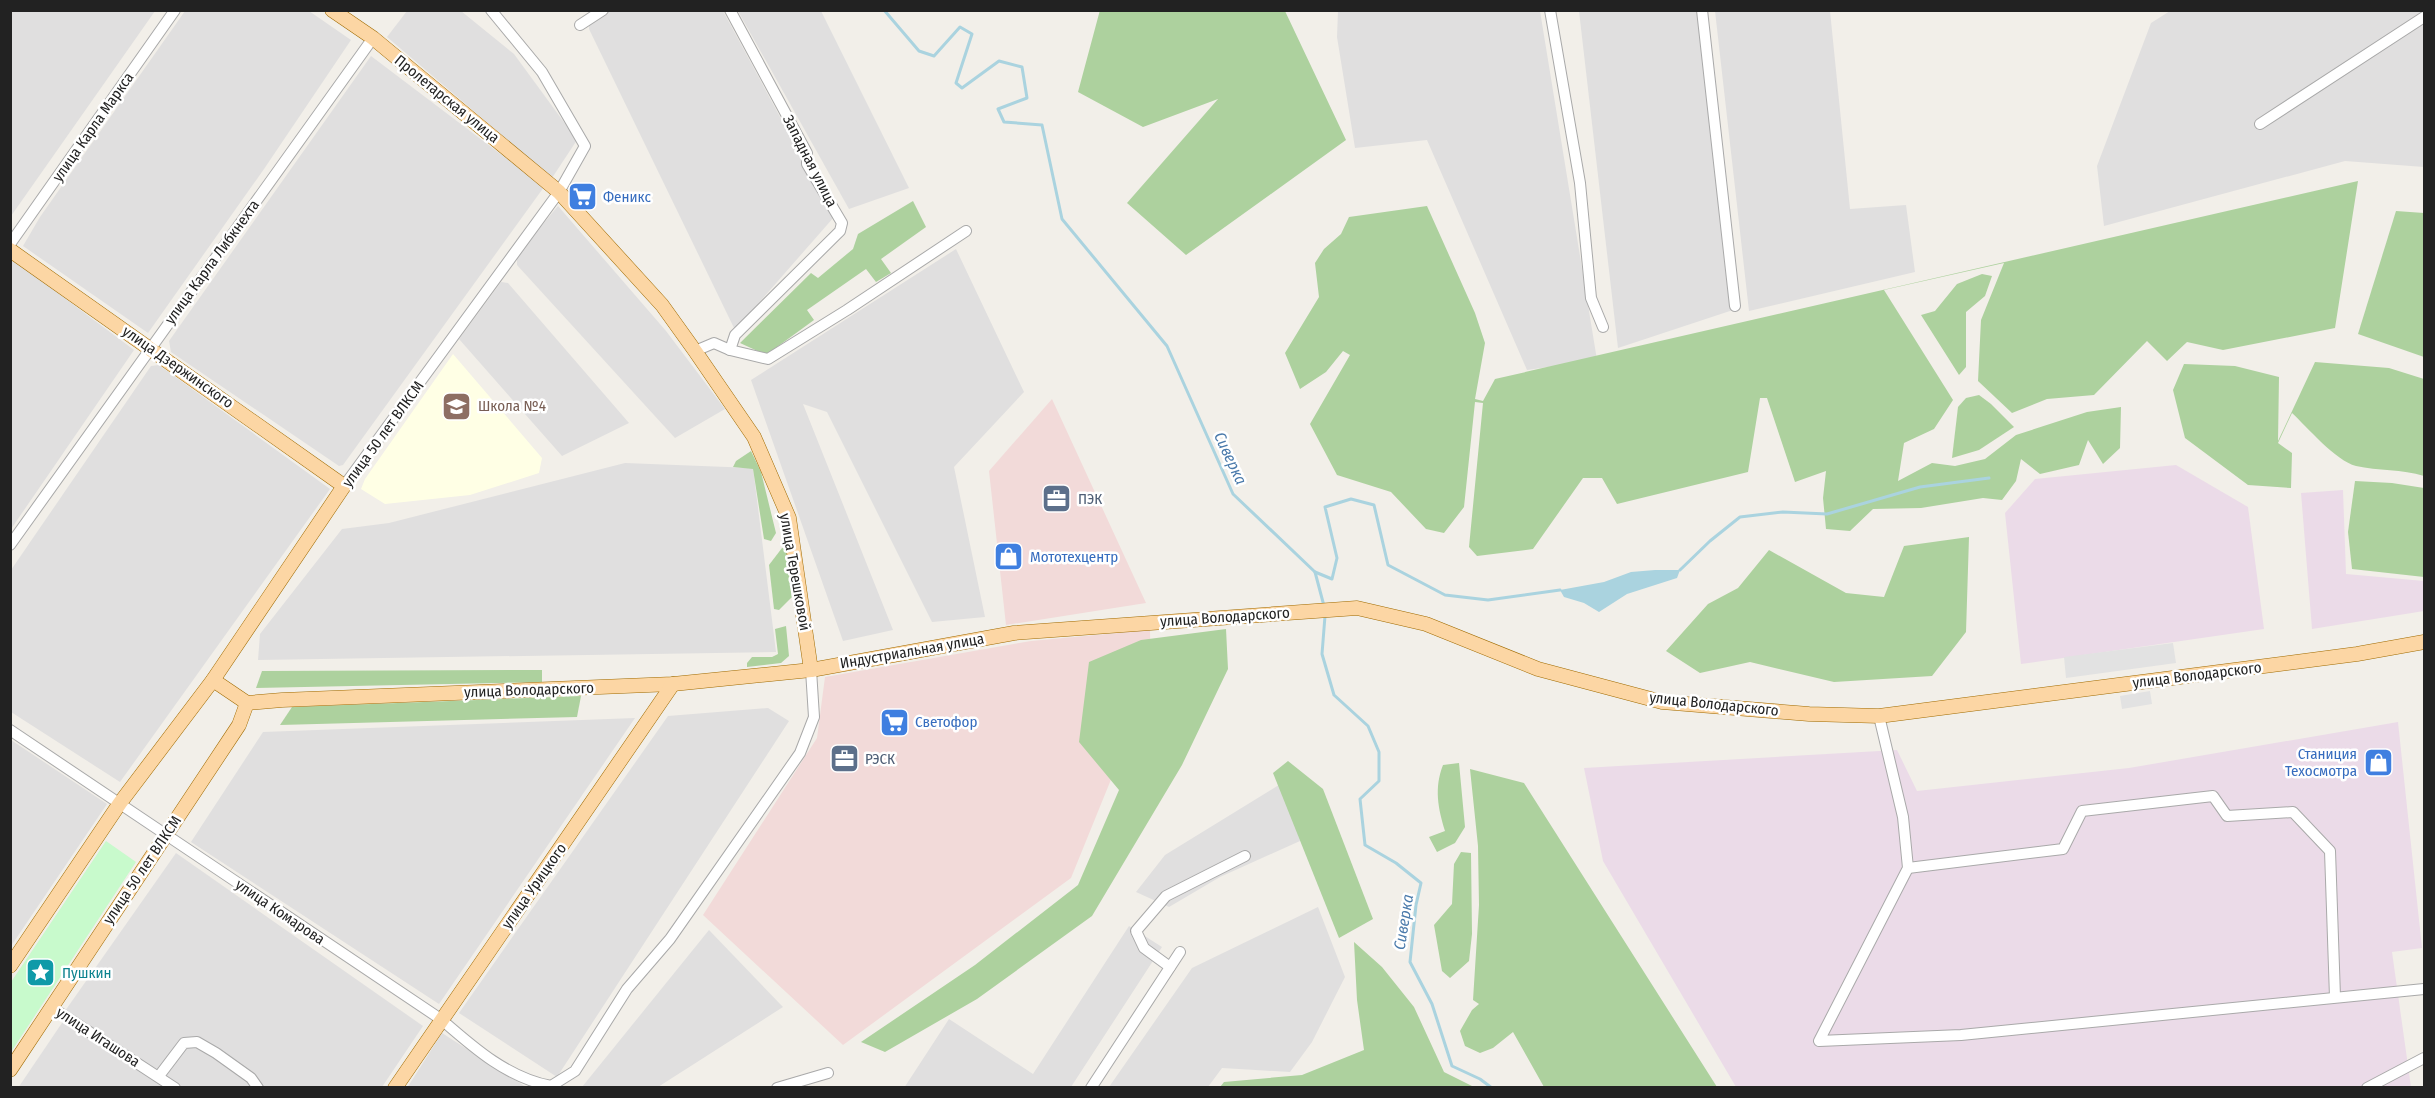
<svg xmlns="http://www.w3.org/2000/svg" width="2435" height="1098" font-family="'Fira Sans Condensed',sans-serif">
<rect width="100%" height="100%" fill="#f2efe9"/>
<g fill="#e0dfdf">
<polygon points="11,10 155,11 11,216 10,11"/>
<polygon points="185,11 309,11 351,40 264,169 148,333 23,246 40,217"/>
<polygon points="407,11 461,11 514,54 577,140 552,178 387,37"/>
<polygon points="606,11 723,11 834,217 735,330 589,29 589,22"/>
<polygon points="738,11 821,11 909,188 849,209"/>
<polygon points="1338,11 1540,11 1597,360 1527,370 1427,140 1355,148 1337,37"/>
<polygon points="1579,11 1698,11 1733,310 1618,348"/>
<polygon points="1715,11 1830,11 1850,209 1906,205 1915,272 1749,311"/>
<polygon points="2170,11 2424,11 2424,167 2345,161 2104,226 2097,166 2151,23"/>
<polygon points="371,56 544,187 343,465 339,466 171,352 169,341"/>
<polygon points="558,206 666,331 725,409 675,438 517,265 517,255"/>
<polygon points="956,249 1024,392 954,467 985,617 932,622 827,412 803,404 893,630 843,641 751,380"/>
<polygon points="11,258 134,350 11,529 10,259"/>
<polygon points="501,282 508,283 629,423 562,456 459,339"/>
<polygon points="159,365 330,489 120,782 11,712 11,570 151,366"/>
<polygon points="625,463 753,468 776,652 258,660 260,634 342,529 389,523"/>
<polygon points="768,708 789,721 557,1077 459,1013 668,716"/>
<polygon points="635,718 439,1004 191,842 263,732"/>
<polygon points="11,740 107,804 11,946"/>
<polygon points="1282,783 1300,841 1220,877 1169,907 1136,892 1165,855"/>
<polygon points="176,853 423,1026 382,1087 180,1088 65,1011"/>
<polygon points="1318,907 1345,977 1312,1042 1290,1072 1222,1068 1208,1087 1109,1087 1192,968"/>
<polygon points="1129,926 1162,947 1071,1087 904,1088 949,1019 1033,1074"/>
<polygon points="709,930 783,1007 658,1087 582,1087"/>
<polygon points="64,1020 167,1088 18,1088"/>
<polygon points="442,1033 526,1087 407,1088"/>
</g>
<g fill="#f2dad9">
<polygon points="1052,399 1146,603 1006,625 989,471"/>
<polygon points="1150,630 1151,681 1071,878 843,1045 703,915 817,738 825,677 1031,641"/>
</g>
<g fill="#ebdbe8">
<polygon points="2176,465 2248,507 2264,629 2021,664 2005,513 2035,479"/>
<polygon points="2343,490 2346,574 2424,581 2424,611 2312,629 2301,493"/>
<polygon points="2398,722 2422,948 2392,952 2411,1087 1736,1087 1603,861 1584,768 1897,750 1917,791 2129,768"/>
</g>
<polygon fill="#ffffe5" points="453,354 542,458 539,473 470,495 385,504 361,489 365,479"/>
<g fill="#add19e">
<polygon points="1100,10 1285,11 1346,140 1186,255 1127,203 1218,99 1143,127 1078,92"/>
<polygon points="2358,181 2335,328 2223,350 2187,342 2167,361 2147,341 2094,395 2047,399 2012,413 1978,381 1981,320 2004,263 1884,290 1953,400 1934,429 1904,443 1898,481 1932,463 1955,466 1985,459 2016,435 2087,412 2121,407 2120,448 2103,464 2088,440 2079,465 2040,474 2021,459 2016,481 2002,500 1983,498 1921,508 1873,509 1850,531 1826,529 1823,498 1826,471 1795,482 1767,398 1760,398 1748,472 1617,504 1602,478 1583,478 1533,549 1477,556 1469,547 1483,403 1475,402 1464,507 1444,533 1426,529 1391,492 1337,475 1310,424 1350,355 1343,351 1326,372 1300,389 1285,353 1319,297 1315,263 1324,249 1341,234 1349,217 1427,206 1475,313 1485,343 1475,399 1483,401 1495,379"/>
<polygon points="913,201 926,227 881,259 891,273 876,282 866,269 807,310 814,320 766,355 740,343 811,273 818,278 853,249 858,234"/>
<polygon points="2396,211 2424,213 2424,357 2358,334"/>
<polygon points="1982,274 1992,276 1985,296 1966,312 1966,367 1959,375 1921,315 1935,311 1957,284"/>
<path d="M2315,362L2389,368L2424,379V476C2402,469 2378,471 2356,466C2336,461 2307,427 2292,413L2278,443L2292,453L2291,488L2248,485L2185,438L2173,390L2184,364L2235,366L2279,377L2278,441Z"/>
<polygon points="1979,395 1991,404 2014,427 1979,450 1952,458 1958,407 1966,398"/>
<polygon points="751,451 761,472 776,533 771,541 764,539 753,469 733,467 736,461"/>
<polygon points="2355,481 2392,483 2424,488 2424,577 2352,569 2348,532"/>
<polygon points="1969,537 1966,632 1932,676 1834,682 1750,662 1700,673 1666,651 1708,604 1738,588 1769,550 1846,593 1884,597 1904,546"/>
<polygon points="782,548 786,549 792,597 779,610 774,609 769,565"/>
<polygon points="786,626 789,656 781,663 747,667 747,663 752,657 772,657 778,654 775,629"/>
<polygon points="1226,629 1228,669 1182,765 1092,916 977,999 885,1052 861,1042 975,965 1078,885 1119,790 1079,742 1089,662 1141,640"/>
<polygon points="542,670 542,682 256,688 262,671"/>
<polygon points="581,696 577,717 280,725 292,707"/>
<polygon points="1288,761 1323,789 1373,919 1339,938 1273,773"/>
<path d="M1459,763L1465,827L1455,843L1437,852L1429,837L1445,831C1438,808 1434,788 1443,765Z"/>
<polygon points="1470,769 1524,783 1717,1087 1544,1087 1513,1032 1493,1048 1480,1053 1465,1046 1460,1031 1472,1010 1479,1004 1473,1000 1479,905 1478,846"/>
<polygon points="1461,852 1471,853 1472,934 1469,961 1450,978 1442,971 1434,925 1452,904 1454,864"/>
<polygon points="1354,942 1382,967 1414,1007 1444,1072 1474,1087 1220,1087 1224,1082 1302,1075 1364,1050 1357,1000"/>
</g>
<polygon fill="#c8facc" points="106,841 136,862 11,1052 11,982"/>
<g fill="#e2e2e2">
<polygon points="2173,643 2176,663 2066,678 2064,657"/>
<polygon points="2150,691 2152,704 2122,709 2120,696"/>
</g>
<polygon fill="#aad3df" points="1655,570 1680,570 1677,578 1627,594 1599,612 1584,603 1564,597 1560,590 1604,582 1631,572"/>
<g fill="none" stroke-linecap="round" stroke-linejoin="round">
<g stroke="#aad3df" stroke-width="3">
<polyline points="884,10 919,51 934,56 960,27 972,34 956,83 962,88 999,61 1022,67 1027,98 998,109 1004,122 1042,125 1062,219 1167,346 1233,494 1315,572 1324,606"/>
<polyline points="1680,570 1710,541 1740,517 1783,512 1827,514 1920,487 1989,478"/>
<polyline points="1315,572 1332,579 1337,558 1325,507 1351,499 1374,505 1388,565 1445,595 1488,600 1560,590"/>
<polyline points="1325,616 1322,654 1334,695 1368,726 1379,752 1379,781 1360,799 1365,845 1396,863 1421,883 1416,905 1410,962 1432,1004 1452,1066 1480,1079 1492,1088"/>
</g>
<defs>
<g id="minor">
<polyline points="1550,10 1580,183 1591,298 1603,327"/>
<polyline points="1702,10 1735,306"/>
<polyline points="580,25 603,10"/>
<polyline points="2260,124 2424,17"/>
<polyline points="10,244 175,10"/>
<polyline points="730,350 768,359 847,310 966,231"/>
<polyline points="695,351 714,343 730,350 735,335 840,231 842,223 807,164 807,153 730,10"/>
<polyline points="344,486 559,192 585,146 542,72 491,10"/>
<polyline points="10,545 373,38"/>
<polyline points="1879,716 1903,817 1908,868 1819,1041 1961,1035 2424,989"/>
<path d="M10,730L442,1020C474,1048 508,1078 551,1086L575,1071L627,989L670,939L800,753L814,717L811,670"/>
<polyline points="1908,868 2063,849 2082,811 2213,796 2227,816 2293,812 2330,851 2335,997"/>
<polyline points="1170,967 1144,948 1136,931 1166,896 1245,856"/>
<polyline points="51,1007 175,1088"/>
<polyline points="159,1076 184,1043 197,1042 216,1053 251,1078 258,1088"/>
<polyline points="777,1088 828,1073"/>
<polyline points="1091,1088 1180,952"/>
<polyline points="2367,1088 2424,1058"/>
</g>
<g id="major">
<polyline points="332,10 373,38 559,192 662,305 695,351 754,437 789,518 811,670"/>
<polyline points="10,250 344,486 213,680 120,803 10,966"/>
<polyline points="213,680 247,703"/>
<polyline points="247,703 282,700 673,684 811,670 1014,633 1357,608 1426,624 1538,669 1662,702 1809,714 1879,716 2357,654 2424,642"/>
<polyline points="10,1070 239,725 247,703"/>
<polyline points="395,1088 673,684"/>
</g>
</defs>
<use href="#minor" stroke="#a9a9a9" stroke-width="12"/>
<use href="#major" stroke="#a06b00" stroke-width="15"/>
<use href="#minor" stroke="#fff" stroke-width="10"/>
<use href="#major" stroke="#fcd6a4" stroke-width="14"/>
</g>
<defs>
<symbol id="supermarket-square" viewBox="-11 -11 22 22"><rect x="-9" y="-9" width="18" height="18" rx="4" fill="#3f7fe0" stroke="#fff"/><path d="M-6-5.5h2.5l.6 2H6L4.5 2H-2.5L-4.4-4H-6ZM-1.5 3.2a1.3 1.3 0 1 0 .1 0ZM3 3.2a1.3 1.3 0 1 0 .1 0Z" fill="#fff"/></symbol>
<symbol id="school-square" viewBox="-11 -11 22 22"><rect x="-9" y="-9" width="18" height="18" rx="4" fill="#8d6e63" stroke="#fff"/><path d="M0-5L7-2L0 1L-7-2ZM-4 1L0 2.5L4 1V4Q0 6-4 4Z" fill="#fff"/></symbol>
<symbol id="office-square" viewBox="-11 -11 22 22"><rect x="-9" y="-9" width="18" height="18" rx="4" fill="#5c6f8a" stroke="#fff"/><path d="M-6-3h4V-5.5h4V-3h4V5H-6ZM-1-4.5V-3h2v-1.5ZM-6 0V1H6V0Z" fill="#fff"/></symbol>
<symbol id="shop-square" viewBox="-11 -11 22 22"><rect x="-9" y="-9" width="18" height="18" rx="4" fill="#3f7fe0" stroke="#fff"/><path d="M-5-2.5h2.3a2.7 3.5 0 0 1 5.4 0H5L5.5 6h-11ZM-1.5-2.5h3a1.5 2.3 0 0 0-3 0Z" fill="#fff"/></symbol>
<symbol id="sight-square" viewBox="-11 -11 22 22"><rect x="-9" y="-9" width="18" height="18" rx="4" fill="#0f9aa8" stroke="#fff"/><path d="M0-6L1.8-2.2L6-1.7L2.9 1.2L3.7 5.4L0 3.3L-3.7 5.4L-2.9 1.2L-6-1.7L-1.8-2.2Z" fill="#fff"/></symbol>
</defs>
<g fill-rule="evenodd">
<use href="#supermarket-square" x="566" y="180" width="33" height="33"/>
<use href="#school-square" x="440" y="390" width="33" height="33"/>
<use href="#office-square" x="1040" y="482" width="33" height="33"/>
<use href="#shop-square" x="992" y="540" width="33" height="33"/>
<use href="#supermarket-square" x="878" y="706" width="33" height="33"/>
<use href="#office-square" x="828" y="742" width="33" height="33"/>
<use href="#shop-square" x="2362" y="746" width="33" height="33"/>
<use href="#sight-square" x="24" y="956" width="33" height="33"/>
</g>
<g text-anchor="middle" stroke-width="5" stroke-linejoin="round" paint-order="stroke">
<g font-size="15" fill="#222" stroke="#fff">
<text transform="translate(447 99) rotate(39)" y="5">Пролетарская улица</text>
<text transform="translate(93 127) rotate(-55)" y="5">улица Карла Маркса</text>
<text transform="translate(810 161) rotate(63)" y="5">Западная улица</text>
<text transform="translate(212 262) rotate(-54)" y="5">улица Карла Либкнехта</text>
<text transform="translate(178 367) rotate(35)" y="5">улица Дзержинского</text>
<text transform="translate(383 434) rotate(-54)" y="5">улица 50 лет ВЛКСМ</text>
<text transform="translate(795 572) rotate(80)" y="5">улица Терешковой</text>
<text transform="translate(1225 617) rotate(-4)" y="5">улица Володарского</text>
<text transform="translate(912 651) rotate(-10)" y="5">Индустриальная улица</text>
<text transform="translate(2197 675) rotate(-7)" y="5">улица Володарского</text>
<text transform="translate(529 690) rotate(-2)" y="5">улица Володарского</text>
<text transform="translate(1714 704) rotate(6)" y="5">улица Володарского</text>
<text transform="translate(142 870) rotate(-56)" y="5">улица 50 лет ВЛКСМ</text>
<text transform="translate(534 886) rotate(-55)" y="5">улица Урицкого</text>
<text transform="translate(280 912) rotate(34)" y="5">улица Комарова</text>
<text transform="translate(98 1037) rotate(33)" y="5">улица Игашова</text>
</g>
<g font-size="15" fill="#366cbe" stroke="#fff" text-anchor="start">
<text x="603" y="202">Феникс</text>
<text x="1030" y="562">Мототехцентр</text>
<text x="915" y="727">Светофор</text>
<text x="2357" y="759" text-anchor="end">Станиция<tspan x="2357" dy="17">Техосмотра</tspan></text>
</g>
<g font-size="15" fill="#785e54" stroke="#fff" text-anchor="start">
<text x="478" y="411">Школа №4</text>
</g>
<g font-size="15" fill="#4e5e75" stroke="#fff" text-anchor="start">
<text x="1078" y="504">ПЭК</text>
<text x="865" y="764">РЭСК</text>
</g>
<g font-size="15" fill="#0d838f" stroke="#fff" text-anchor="start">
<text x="62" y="978">Пушкин</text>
</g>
<g font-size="16" font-style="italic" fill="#4a7aab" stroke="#fff">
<text transform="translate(1231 458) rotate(65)" y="6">Сиверка</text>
<text transform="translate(1403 922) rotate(-81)" y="6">Сиверка</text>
</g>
</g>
<rect width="2435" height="1098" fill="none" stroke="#222222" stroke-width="24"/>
</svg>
